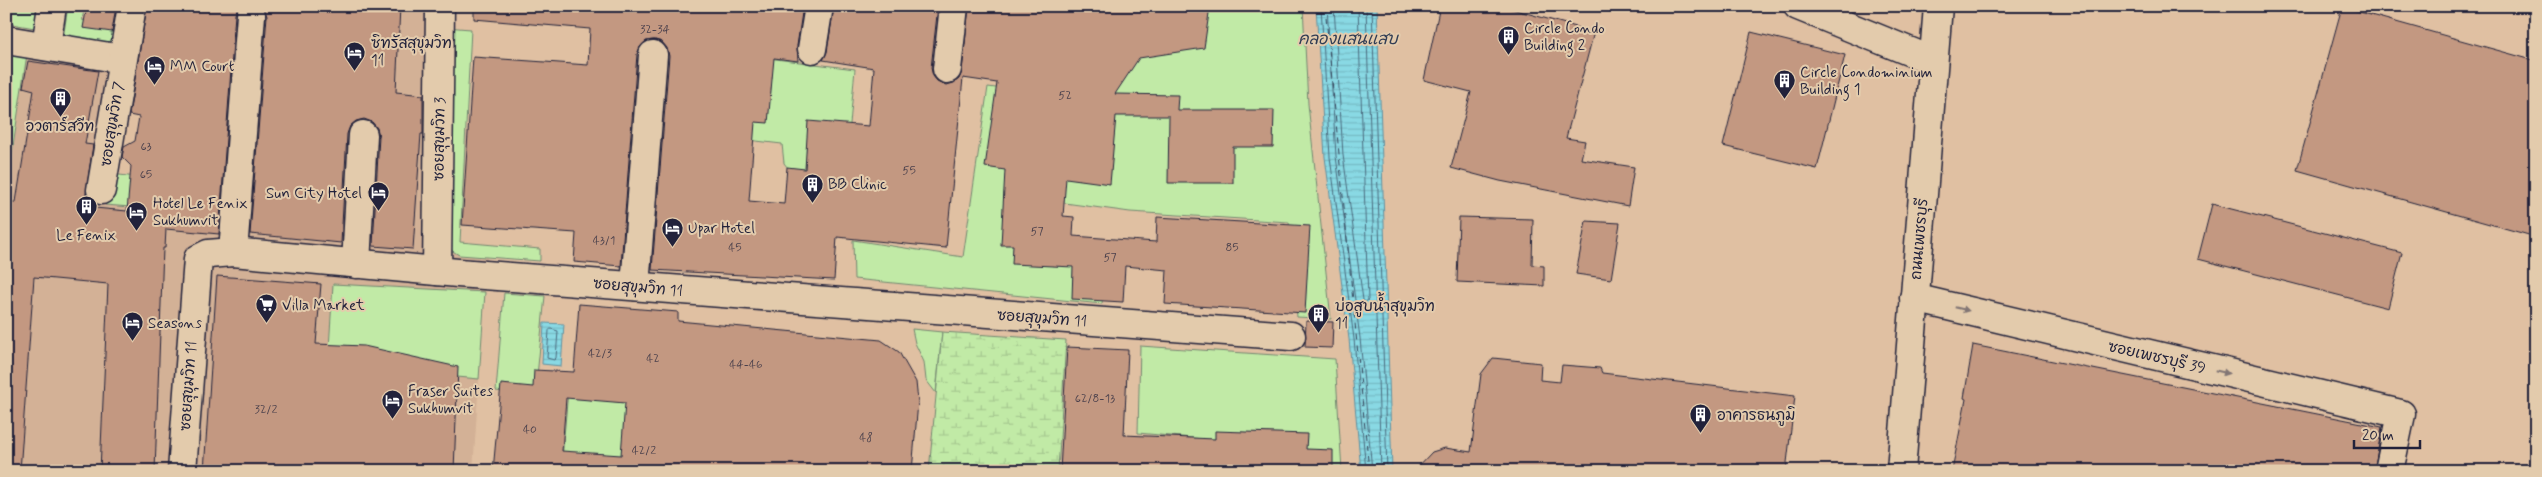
<svg xmlns="http://www.w3.org/2000/svg" width="2542" height="477" font-family="Mynerve,'Playpen Sans Thai',sans-serif">
<defs>
<pattern id="wetland-marsh" width="20" height="14" patternUnits="userSpaceOnUse" patternTransform="scale(1.25)"><rect width="20" height="14" fill="#c1eaa6"/><path d="M1 5h8M5 5V1M11 12h8M15 12V8" fill="none" stroke="#a6c890"/></pattern>
<pattern id="water-rules" width="6" height="5" patternUnits="userSpaceOnUse" patternTransform="scale(1.25)"><rect width="6" height="5" fill="#89d9e4"/><path d="M0 2.5h6" fill="none" stroke="#76bac4"/></pattern>
</defs>
<rect width="100%" height="100%" fill="#e0c0a2"/>
<filter id="ink" filterUnits="userSpaceOnUse"><feTurbulence type="fractalNoise" baseFrequency=".02" numOctaves="2"/><feDisplacementMap in="SourceGraphic" scale="10" xChannelSelector="R" yChannelSelector="G"/><feConvolveMatrix kernelMatrix="1 2 1 2 8 2 1 2 1" color-interpolation-filters="sRGB"/></filter>
<g filter="url(#ink)">
<polygon fill="#d3b196" points="198,6 445,6 448,248 461,255 487,257 473,471 6,471 6,193 27,54 109,47 87,203 156,209"/>
<g fill="#c1eaa6" stroke="#728670">
<polygon points="6,6 39,6 35,28 6,23"/>
<polygon points="68,6 85,6 82,20 119,26 115,48 63,39"/>
<polygon points="1029,6 1303,6 1308,104 1331,319 1297,317 1289,222 1130,212 1036,199 1016,184 1105,267 1102,304 854,279 853,240 963,257 988,87 1019,91"/>
<polygon points="445,27 471,29 460,242 540,249 540,261 459,255 448,248"/>
<polygon points="6,52 27,54 6,193"/>
<polygon points="720,52 855,69 845,179 791,172 784,163 782,144 713,136"/>
<polygon points="111,174 162,180 156,209 105,205"/>
<polygon points="333,284 485,292 479,379 328,365"/>
<polygon points="504,293 545,296 535,396 496,391"/>
<polygon points="912,329 942,332 936,393 926,380 924,362 915,343"/>
<polygon points="1140,346 1335,359 1342,471 1289,471 1290,447 1138,433"/>
<polygon points="568,391 674,400 668,471 561,471"/>
</g>
<polygon fill="url(#wetland-marsh)" stroke="#728670" points="942,332 1066,340 1058,471 929,471"/>
<g fill="url(#water-rules)" stroke="#6090a0">
<polygon points="1316,6 1377,6 1392,471 1361,471 1349,339 1325,157"/>
<polygon points="544,323 564,324 561,366 542,364"/>
</g>
<g fill="none" stroke-linecap="round" stroke-linejoin="round">
<g stroke="#4b6b7f" stroke-width="1">
<polyline points="1321,6 1330,157 1354,339 1366,471"/>
<polyline points="1327,6 1336,156 1360,338 1372,471"/>
<polyline points="1334,6 1343,155 1363,300 1365,302 1368,300 1358,6"/>
<polyline points="1366,6 1381,471"/>
<polyline points="1372,6 1387,471"/>
<polygon points="551,329 558,331 556,358 554,360 547,358 549,331"/>
</g>
<polyline stroke="#313d54" stroke-width="1" stroke-dasharray="6 5" stroke-linecap="butt" points="1325,6 1369,471"/>
</g>
<g fill="#c39881" stroke="#22223b" fill-rule="evenodd">
<polygon points="87,6 116,6 112,32 83,28"/>
<polygon points="147,6 238,6 235,14 219,234 166,229 165,248 163,248 155,471 100,471 108,284 34,277 20,471 6,471 6,202 16,202 34,90 23,87 28,61 98,71 85,144 93,145 84,207 127,211 131,166 122,157 124,147 135,141 139,117 129,115"/>
<polygon points="263,6 400,6 396,92 423,95 423,134 421,134 413,249 373,246 379,136 377,128 372,122 364,119 356,121 350,126 347,134 341,243 250,234 267,16"/>
<polygon points="474,6 803,6 797,46 798,61 774,58 768,123 755,122 749,201 784,204 787,167 805,169 808,121 869,126 874,68 823,60 827,52 834,6 938,6 931,68 933,76 937,81 946,85 954,83 959,79 962,71 969,6 1210,6 1204,48 1139,58 1115,94 1178,95 1177,110 1274,110 1273,147 1233,147 1233,183 1168,183 1169,116 1116,116 1110,184 1066,178 1063,216 1074,217 1073,236 1156,242 1157,217 1310,226 1305,313 1165,304 1167,270 1125,266 1123,302 1072,299 1073,267 1012,264 1013,245 1001,245 1005,170 985,167 997,83 963,78 946,248 837,237 834,280 652,270 669,56 667,48 662,42 655,40 646,41 640,47 637,54 621,266 574,262 576,233 462,225 473,57 588,65 590,29 474,19"/>
<polygon points="1440,6 1501,6 1594,32 1566,138 1585,141 1581,159 1634,167 1628,206 1500,181 1451,168 1471,92 1424,80"/>
<polygon points="2342,7 2536,61 2536,237 2297,170"/>
<polygon points="1751,32 1845,55 1817,169 1723,146"/>
<polygon points="2212,204 2402,253 2388,308 2198,259"/>
<polygon points="1459,217 1533,219 1532,265 1544,266 1544,286 1457,282"/>
<polygon points="1586,221 1620,223 1611,279 1576,274"/>
<polygon points="217,276 321,284 316,344 364,346 458,367 454,471 204,471"/>
<path d="M579,304L678,312V321L881,340L899,352L916,382L918,402L912,471H493L501,384L533,387L534,370L574,372ZM566,398L625,403L621,455L562,451Z"/>
<polygon points="1306,321 1333,322 1332,348 1305,347"/>
<polygon points="1973,345 2382,427 2374,471 1952,471 1966,399 1964,398"/>
<polygon points="1067,347 1128,350 1124,435 1215,439 1215,431 1307,434 1306,449 1333,450 1333,471 1060,471"/>
<polygon points="1493,358 1541,363 1540,380 1560,382 1562,365 1600,368 1602,373 1795,396 1786,471 1414,471 1432,452 1445,448 1471,452 1481,374"/>
</g>
<g fill="none" stroke-linecap="round" stroke-linejoin="round">
<defs>
<g id="minor">
<polyline points="1798,6 1933,61"/>
<polyline points="6,40 122,59"/>
<polyline points="46,46 52,6"/>
<polyline points="812,49 819,6"/>
<polyline points="947,69 954,6"/>
<polyline points="101,190 132,6"/>
<polyline points="233,252 251,15"/>
<polyline points="356,264 363,135"/>
<polyline points="437,271 440,6"/>
<polyline points="635,286 653,55"/>
<polyline points="1914,298 2401,414 2389,471"/>
<polyline points="182,471 198,259 208,254 233,252 458,273 1291,336"/>
</g>
<polyline id="major" points="1901,471 1938,6"/>
</defs>
<use href="#minor" stroke="#22223b" stroke-width="31"/>
<use href="#major" stroke="#22223b" stroke-width="31"/>
<use href="#minor" stroke="#e3cbac" stroke-width="28"/>
<use href="#major" stroke="#e3cbac" stroke-width="28"/>
</g>
<defs><path id="oneway-solid" d="M-6-.8H1V-3.2L6.5 0L1 3.2V.8H-6Z" transform="scale(1.25)"/></defs>
<g fill="#827674">
<use href="#oneway-solid" transform="translate(1962 309) rotate(14)"/>
<use href="#oneway-solid" transform="translate(2222 372) rotate(13)"/>
</g>
</g>
<defs>
<symbol id="building-pin" viewBox="-11 -11 22 30"><path d="M0 17L-7.5 6A9.5 9.5 0 1 1 7.5 6Z" fill="#22223b" stroke="#e3cbac"/><path d="M-4-6H4V6H1V3H-1V6H-4ZM-2.5-4.3h1.7v1.8h-1.7ZM.8-4.3h1.7v1.8H.8ZM-2.5-1h1.7V.8h-1.7ZM.8-1h1.7V.8H.8Z" fill="#fff"/></symbol>
<symbol id="hotel-pin" viewBox="-11 -11 22 30"><path d="M0 17L-7.5 6A9.5 9.5 0 1 1 7.5 6Z" fill="#22223b" stroke="#e3cbac"/><path d="M-6-4.5h1.5V1H6V5H4.5V3h-9V5H-6ZM-4 0a1.8 1.8 0 1 1 3.6 0ZM.5 0V-2.5h3Q6-2.5 6 0Z" fill="#fff"/></symbol>
<symbol id="supermarket-pin" viewBox="-11 -11 22 30"><path d="M0 17L-7.5 6A9.5 9.5 0 1 1 7.5 6Z" fill="#22223b" stroke="#e3cbac"/><path d="M-6-5.5h2.5l.6 2H6L4.5 2H-2.5L-4.4-4H-6ZM-1.5 3.2a1.3 1.3 0 1 0 .1 0ZM3 3.2a1.3 1.3 0 1 0 .1 0Z" fill="#fff"/></symbol>
</defs>
<g fill-rule="evenodd">
<use href="#building-pin" x="1496" y="24" width="25" height="34"/>
<use href="#hotel-pin" x="342" y="40" width="25" height="34"/>
<use href="#hotel-pin" x="142" y="54" width="25" height="34"/>
<use href="#building-pin" x="1772" y="68" width="25" height="34"/>
<use href="#building-pin" x="48" y="86" width="25" height="34"/>
<use href="#building-pin" x="800" y="172" width="25" height="34"/>
<use href="#hotel-pin" x="366" y="180" width="25" height="34"/>
<use href="#building-pin" x="74" y="194" width="25" height="34"/>
<use href="#hotel-pin" x="124" y="200" width="25" height="34"/>
<use href="#hotel-pin" x="660" y="216" width="25" height="34"/>
<use href="#supermarket-pin" x="254" y="292" width="25" height="34"/>
<use href="#building-pin" x="1306" y="302" width="25" height="34"/>
<use href="#hotel-pin" x="120" y="310" width="25" height="34"/>
<use href="#hotel-pin" x="380" y="388" width="25" height="34"/>
<use href="#building-pin" x="1688" y="402" width="25" height="34"/>
</g>
<g text-anchor="middle" stroke-width="4" stroke-linejoin="round" paint-order="stroke">
<g font-size="12" fill="#4a404c">
<text x="655" y="33">32-34</text>
<text x="1065" y="99">52</text>
<text x="146" y="150">63</text>
<text x="909" y="174">55</text>
<text x="146" y="178">65</text>
<text x="1037" y="235">57</text>
<text x="604" y="244">43/1</text>
<text x="735" y="251">45</text>
<text x="1232" y="251">85</text>
<text x="1110" y="261">57</text>
<text x="600" y="357">42/3</text>
<text x="653" y="362">42</text>
<text x="746" y="368">44-46</text>
<text x="1095" y="402">62/8-13</text>
<text x="266" y="413">32/2</text>
<text x="530" y="433">40</text>
<text x="866" y="441">48</text>
<text x="644" y="454">42/2</text>
</g>
<g font-size="15" fill="#22223b" stroke="#e3cbac" text-anchor="start">
<text x="1524" y="33">Circle Condo<tspan x="1524" dy="17">Building 2</tspan></text>
<text x="371" y="48">ซิทรัสสุขุมวิท<tspan x="371" dy="17">11</tspan></text>
<text x="170" y="71">MM Court</text>
<text x="1800" y="77">Circle Condominium<tspan x="1800" dy="17">Building 1</tspan></text>
<text x="60" y="131" text-anchor="middle">อวตาร์สวีท</text>
<text x="828" y="189">BB Clinic</text>
<text x="362" y="198" text-anchor="end">Sun City Hotel</text>
<text x="153" y="208">Hotel Le Fenix<tspan x="153" dy="17">Sukhumvit</tspan></text>
<text x="688" y="233">Upar Hotel</text>
<text x="86" y="240" text-anchor="middle">Le Fenix</text>
<text x="282" y="310">Villa Market</text>
<text x="1335" y="311">บ่อสูบน้ำสุขุมวิท<tspan x="1335" dy="17">11</tspan></text>
<text x="148" y="328">Seasons</text>
<text x="408" y="396">Fraser Suites<tspan x="408" dy="17">Sukhumvit</tspan></text>
<text x="1717" y="420">อาคารธนภูมิ</text>
</g>
<g font-size="15" fill="#22223b" stroke="#e3cbac">
<text transform="translate(112 124) rotate(-81)" y="5">ซอยสุขุมวิท 7</text>
<text transform="translate(439 139) rotate(-89)" y="5">ซอยสุขุมวิท 3</text>
<text transform="translate(1919 239) rotate(-85)" y="5">ถนนเพชรบุรี</text>
<text transform="translate(638 287) rotate(5)" y="5">ซอยสุขุมวิท 11</text>
<text transform="translate(1042 318) rotate(4)" y="5">ซอยสุขุมวิท 11</text>
<text transform="translate(2157 357) rotate(13)" y="5">ซอยเพชรบุรี 39</text>
<text transform="translate(188 386) rotate(-86)" y="5">ซอยสุขุมวิท 11</text>
</g>
<g font-size="16" font-style="italic" fill="#313d54" stroke="#e3cbac">
<text x="1348" y="44">คลองแสนแสบ</text>
</g>
</g>
<rect width="2542" height="477" fill="none" stroke="#e3cbac" stroke-width="25"/>
<rect x="12" y="12" width="2517" height="452" fill="none" stroke="#22223b" stroke-width="2" filter="url(#ink)"/>
<path d="M2354 440v8h66v-8" fill="none" stroke="#22223b" stroke-width="2.5"/>
<text x="2362" y="440" font-size="15" fill="#22223b" stroke="#e3cbac" stroke-width="4" paint-order="stroke">20 m</text>
</svg>
